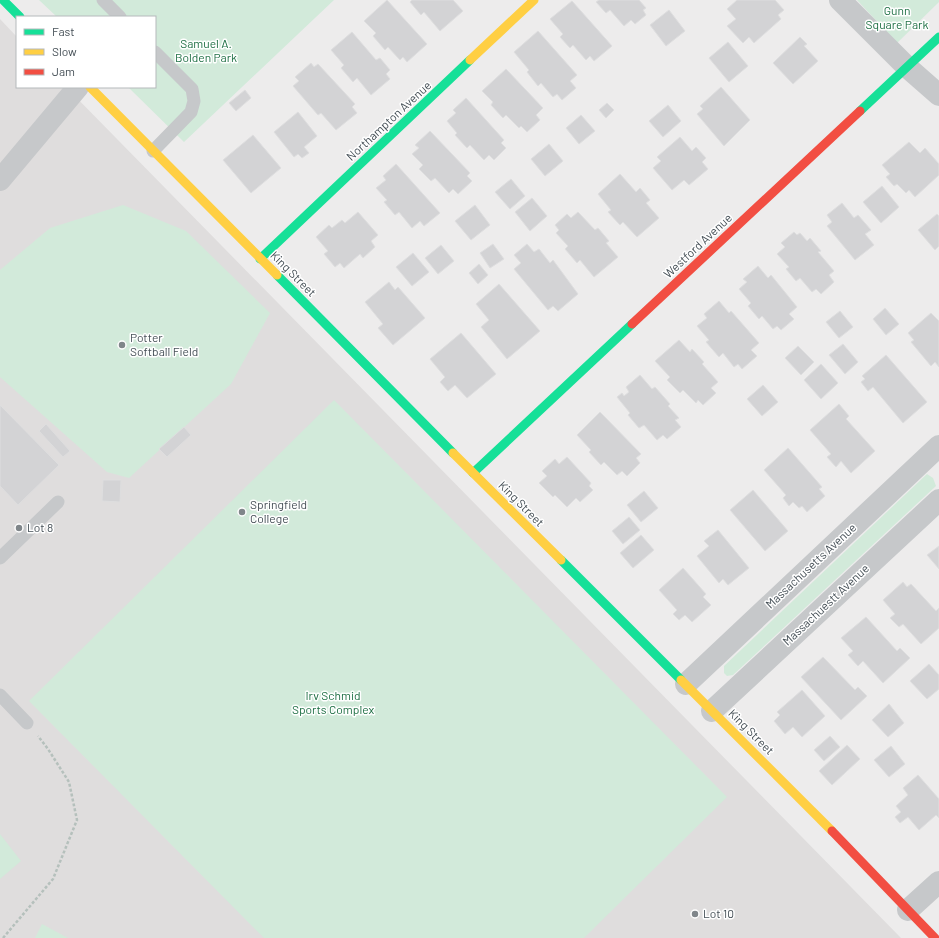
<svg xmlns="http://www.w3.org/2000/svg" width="939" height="938" font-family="Barlow,sans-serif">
<rect width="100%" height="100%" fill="#edecec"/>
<polygon fill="#dfdddd" points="0,19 17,37 17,87 66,87 901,938 0,938"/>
<g fill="#d2eada">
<polygon points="39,0 334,0 184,142 128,87 155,87 155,17 57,17"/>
<polygon points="857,0 939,0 939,2 897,43"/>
<polygon points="123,205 186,231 270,313 231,384 129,478 107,472 0,377 0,270 50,228"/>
<polygon points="334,400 727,797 584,938 264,938 29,701"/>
<polygon points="927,474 933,478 936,486 733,675 727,676 724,673 724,666"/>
<polygon points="0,834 21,861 0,879"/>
<polygon points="42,924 68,938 35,938"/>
</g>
<g fill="#d3d3d5" stroke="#dededf">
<polygon points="387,0 427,44 407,62 403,57 400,60 388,47 385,50 373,36 376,33 364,21"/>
<polygon points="412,0 453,0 463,11 440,31 424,12 421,15 410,2"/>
<polygon points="599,0 639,0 646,8 643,10 646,15 635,24 631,20 624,26 610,10 606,13 596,2"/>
<polygon points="737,0 775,0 784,10 778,15 781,19 754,43 749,37 743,43 727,26 736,19 727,9"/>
<polygon points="572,1 612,46 594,61 590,56 586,60 573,45 570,48 560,37 563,34 550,19"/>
<polygon points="669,10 685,31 666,46 650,25"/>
<polygon points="538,31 577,75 570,81 576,88 562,100 557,94 553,97 541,83 538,86 527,72 529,70 514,52"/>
<polygon points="352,32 376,60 380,58 390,70 386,74 390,79 371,95 357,78 353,82 341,68 344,65 331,50"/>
<polygon points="800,37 807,44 804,46 818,61 793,84 773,63"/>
<polygon points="728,42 748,66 729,82 709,58"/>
<polygon points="311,63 314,67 318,64 355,104 352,107 357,113 336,130 321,113 318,115 293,86 299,81 295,77"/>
<polygon points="506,69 543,108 536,115 540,120 527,132 521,126 519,128 506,115 503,118 491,105 493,102 482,91"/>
<polygon points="721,87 750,120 724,146 697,114 703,109 700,106"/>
<polygon points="245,90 251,98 236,111 229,103"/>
<polygon points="466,98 504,140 501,143 506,148 494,160 489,155 484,160 470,145 467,148 455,135 457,133 447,121 456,113 453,110"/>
<polygon points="607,103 614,110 606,118 599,110"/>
<polygon points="668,105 681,121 663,137 649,121"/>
<polygon points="298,112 317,136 304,147 309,153 302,158 298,154 294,157 274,132"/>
<polygon points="581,115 595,131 579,144 566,128"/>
<polygon points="430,131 470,173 467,176 472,181 458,194 453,189 449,193 435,178 431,181 419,169 423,165 412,154 419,148 415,145"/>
<polygon points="253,135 281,168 251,193 223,160"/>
<polygon points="680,137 692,151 696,147 706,158 702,162 708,169 689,185 684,180 672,190 653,168 661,161 657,157"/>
<polygon points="909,142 920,153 925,148 939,164 939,175 915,197 909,190 906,193 897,184 894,186 886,177 890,174 882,165"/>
<polygon points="549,144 563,161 545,176 531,159"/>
<polygon points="396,164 440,213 424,226 420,221 412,228 399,212 395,215 384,202 387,200 376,188 386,180 383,176"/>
<polygon points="620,174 636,192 640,188 650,200 646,203 659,218 637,237 623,222 620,225 608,212 611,210 598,194"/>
<polygon points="511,179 525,196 510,209 495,192"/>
<polygon points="882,186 899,207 881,223 863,202"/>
<polygon points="532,198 547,216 530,231 515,212"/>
<polygon points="842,203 854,218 858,215 871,230 865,234 874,245 855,260 827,226 832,222 827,215"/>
<polygon points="475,205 490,225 471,240 455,221"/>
<polygon points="358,212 378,235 371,241 375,247 363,258 360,254 344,268 340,263 335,267 324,254 328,251 316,237 329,225 332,228 342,220 345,223"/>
<polygon points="578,212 595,230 598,228 609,241 606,243 618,257 594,277 580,260 577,263 565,249 568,246 556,233 559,230 555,225 567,214 571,218"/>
<polygon points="937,214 939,216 939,246 935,250 918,230"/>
<polygon points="794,232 797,235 800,233 807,241 810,238 821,251 818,252 834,271 829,275 834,282 821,294 816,289 812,292 800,278 796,281 786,269 789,267 777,254 785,247 781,243"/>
<polygon points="493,244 504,259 490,268 480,253"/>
<polygon points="527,244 534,252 539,249 550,263 553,260 578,294 558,311 553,306 548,310 514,269 521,263 514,255"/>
<polygon points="441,245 454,261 438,274 425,258"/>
<polygon points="413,253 429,272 412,286 396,267"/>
<polygon points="479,264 488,275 478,284 469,273"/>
<polygon points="758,266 768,278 771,275 797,307 789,314 794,319 781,330 777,326 773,329 762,316 759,319 748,306 751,303 739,289 747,282 743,279"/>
<polygon points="389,282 395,290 398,287 425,318 393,345 378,328 383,324 365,302"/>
<polygon points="499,284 540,331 507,359 481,327 489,320 476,304"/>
<polygon points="719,301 729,313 731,311 759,343 751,350 757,356 742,369 738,364 734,367 723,353 719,357 706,342 709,340 697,326 707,318 704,314"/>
<polygon points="885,308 899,324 886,335 873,319"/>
<polygon points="840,311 853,327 839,338 826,322"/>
<polygon points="931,313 939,321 939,367 935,362 931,366 911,342 914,340 908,333"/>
<polygon points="461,333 496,374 467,398 455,385 448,391 440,382 445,377 430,359"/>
<polygon points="679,340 690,352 692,349 704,362 702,364 718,382 711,388 716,393 703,405 698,400 696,403 683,390 680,393 667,380 670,377 655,361"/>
<polygon points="843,344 858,362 845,374 829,355"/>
<polygon points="798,346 814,362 801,375 785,358"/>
<polygon points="886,355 927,402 903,423 873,387 868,391 861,382 865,379 862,376"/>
<polygon points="821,364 838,383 821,399 804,380"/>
<polygon points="640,375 652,389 655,387 670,404 668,406 679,418 675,420 681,427 667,439 663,435 657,440 644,425 639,428 628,415 630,413 617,397 622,393 624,396 629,392 626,387"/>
<polygon points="763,385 778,402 762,416 747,399"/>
<polygon points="839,404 849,416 846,419 875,451 851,473 841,461 836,467 827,457 831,454 810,430"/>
<polygon points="0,405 59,465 18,505 0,486"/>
<polygon points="600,412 641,454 636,458 640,463 627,476 622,471 617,475 604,462 601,465 589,452 591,450 577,435"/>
<polygon points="46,424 70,451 63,457 39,431"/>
<polygon points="184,427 191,435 167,457 159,449"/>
<polygon points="788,448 822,487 819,489 825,496 807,512 802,506 799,508 793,502 789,506 783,498 786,495 764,470"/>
<polygon points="567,457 591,483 589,486 593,490 580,502 576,498 567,507 555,495 553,497 539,483 547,476 542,471 555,459 559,464"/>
<polygon points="103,480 121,480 120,502 102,501"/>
<polygon points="753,490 788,531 765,551 730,510"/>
<polygon points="644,491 658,508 641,522 627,505"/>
<polygon points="629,517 640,530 623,544 612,531"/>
<polygon points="718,530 749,568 728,585 723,579 719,583 697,556 709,546 704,541"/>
<polygon points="641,535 654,550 633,568 620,553"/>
<polygon points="939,546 939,569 927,555"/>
<polygon points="683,568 706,594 703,597 711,605 692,622 685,615 679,620 673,614 677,610 659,590"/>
<polygon points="903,582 907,587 911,584 936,611 939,608 939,628 921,644 903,624 899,627 890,618 895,614 883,600"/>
<polygon points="866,617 897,651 900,648 910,658 883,683 863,661 858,666 848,655 853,651 841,638"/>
<polygon points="823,657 855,690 858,687 867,696 841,720 801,677"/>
<polygon points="929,664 939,675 939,689 927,699 910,681"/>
<polygon points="802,690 825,716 802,737 793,727 785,734 774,721 780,715 777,712"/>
<polygon points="889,704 904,723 888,737 872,720"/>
<polygon points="830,736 840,747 824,761 814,750"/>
<polygon points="847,745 860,759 832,785 819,771"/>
<polygon points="891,746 905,764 889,777 874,760"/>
<polygon points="918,775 939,799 939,818 936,815 919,830 908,817 900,823 895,817 901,812 896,806 908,795 903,788"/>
</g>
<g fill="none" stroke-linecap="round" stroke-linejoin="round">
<polyline stroke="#b5c0bc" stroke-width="2.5" stroke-dasharray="3 2" stroke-linecap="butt" points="3,938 53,879 77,820 69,782 48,749 38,736"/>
<g stroke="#c6c8ca" stroke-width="13">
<polyline points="103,0 120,17"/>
<polyline points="153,151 191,112 194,101 192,89 155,52"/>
<polyline points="0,558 58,502"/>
<polyline points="0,695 27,723"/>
</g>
<g stroke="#c6c8ca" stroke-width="22">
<polyline points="840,0 907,67 939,95"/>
<polyline points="0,180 78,87"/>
<polyline points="686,684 939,446"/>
<polyline points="712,711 939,500"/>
<polyline points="908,910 939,882"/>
</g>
<g stroke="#16e098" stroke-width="9">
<polyline points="3,0 20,17"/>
<polyline points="860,111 939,37"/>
<polyline points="260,259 470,60"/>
<polyline points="277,275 453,453"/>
<polyline points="473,473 632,324"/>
<polyline points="561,560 681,680"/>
</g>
<g stroke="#ffcf43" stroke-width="9">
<polyline points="470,60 534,0"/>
<polyline points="90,87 277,275"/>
<polyline points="453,453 561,560"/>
<polyline points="681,680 832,831"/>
</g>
<g stroke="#f24e42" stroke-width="9">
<polyline points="632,324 860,111"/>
<polyline points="832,831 935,938"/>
</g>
</g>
<g fill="#80868a" stroke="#fff" stroke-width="1.5">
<circle cx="122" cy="345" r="4"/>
<circle cx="242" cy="512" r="4"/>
<circle cx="19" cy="528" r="4"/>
<circle cx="695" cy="914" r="4"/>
</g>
<g text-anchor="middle" stroke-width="3" stroke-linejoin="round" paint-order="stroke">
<g font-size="12" fill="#1e6f44" stroke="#fff">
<text x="897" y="15">Gunn<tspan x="897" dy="14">Square Park</tspan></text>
<text x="206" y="48">Samuel A.<tspan x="206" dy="14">Bolden Park</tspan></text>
<text x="333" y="700">Irv Schmid<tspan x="333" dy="14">Sports Complex</tspan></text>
</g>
<g font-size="12" fill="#454f56" stroke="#fff">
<text transform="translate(389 121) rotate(-43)" y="4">Northampton Avenue</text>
<text transform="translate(698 246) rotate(-43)" y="4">Westford Avenue</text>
<text transform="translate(293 274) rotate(45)" y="4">King Street</text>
<text transform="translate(521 504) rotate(45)" y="4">King Street</text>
<text transform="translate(811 566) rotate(-43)" y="4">Massachusetts Avenue</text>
<text transform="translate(826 605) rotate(-43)" y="4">Massachuestt Avenue</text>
<text transform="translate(751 732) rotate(45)" y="4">King Street</text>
</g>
<g font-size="12" fill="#454f56" stroke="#fff" text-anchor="start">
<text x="130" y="342">Potter<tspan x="130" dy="14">Softball Field</tspan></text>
<text x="250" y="509">Springfield<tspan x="250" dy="14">College</tspan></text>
<text x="27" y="532">Lot 8</text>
<text x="703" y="918">Lot 10</text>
</g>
</g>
<rect x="16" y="16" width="140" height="72" fill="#ffffff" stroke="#b5b9bb"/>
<rect x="24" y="29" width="20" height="6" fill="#16e098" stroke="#b5b9bb"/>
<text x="52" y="36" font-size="12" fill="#454f56">Fast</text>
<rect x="24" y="49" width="20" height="6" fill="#ffcf43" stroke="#b5b9bb"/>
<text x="52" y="56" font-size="12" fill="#454f56">Slow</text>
<rect x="24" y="69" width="20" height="6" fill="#f24e42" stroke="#b5b9bb"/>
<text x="52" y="76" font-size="12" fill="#454f56">Jam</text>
</svg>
